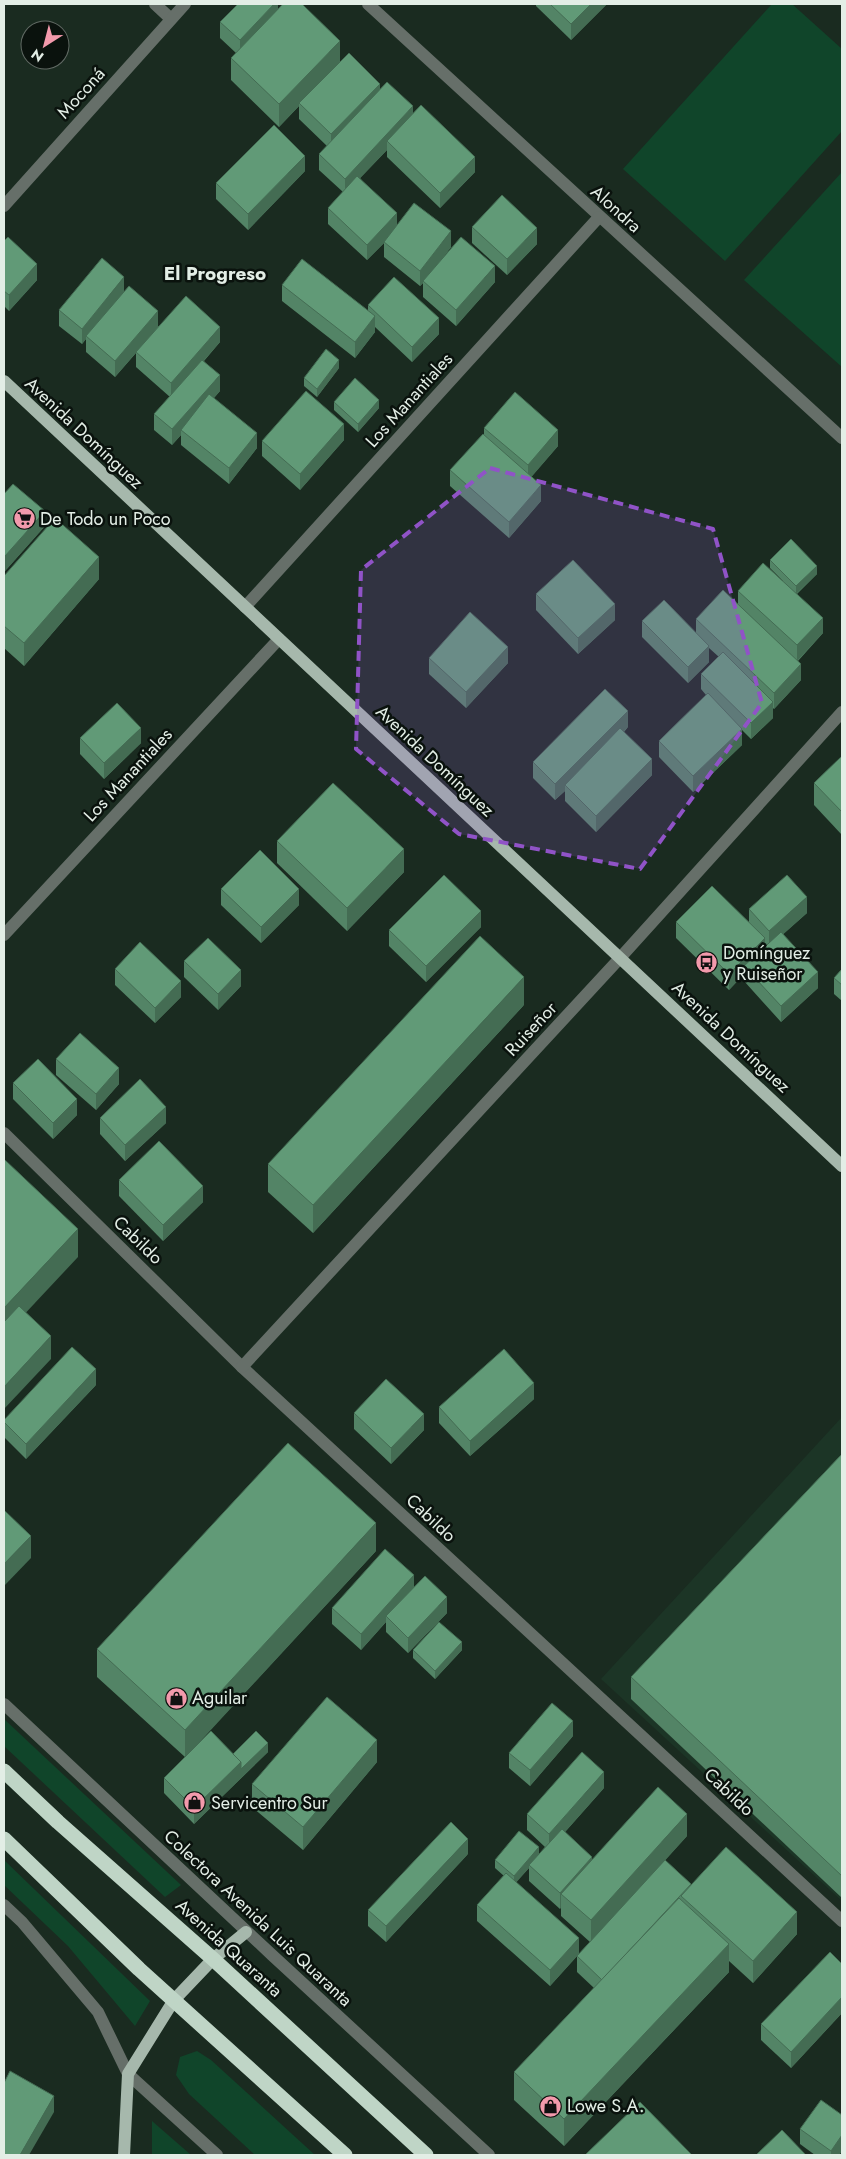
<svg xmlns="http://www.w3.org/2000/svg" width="846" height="2159" font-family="Jost,sans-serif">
<rect width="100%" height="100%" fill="#1a2b20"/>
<polygon fill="#1c3526" points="842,1417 842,1901 601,1679"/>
<g fill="#10452a">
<polygon points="772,4 792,4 842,49 842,131 725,261 623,169"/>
<polygon points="842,172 842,367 744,280"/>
<polygon points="4,1719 181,1885 165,1897 4,1746"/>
<polygon points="4,1860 150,2001 135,2026 68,1946 4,1885"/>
<polygon points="197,2051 211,2060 315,2155 255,2155 189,2094 176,2075 180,2057"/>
<polygon points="152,2121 191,2155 152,2155"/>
</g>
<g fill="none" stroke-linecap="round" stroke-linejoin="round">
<g stroke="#666f69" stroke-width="12">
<polyline points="155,4 170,18"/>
<polyline points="368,4 842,438"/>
<polyline points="4,206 185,4"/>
<polyline points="245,607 599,217"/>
<polyline points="4,935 279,639"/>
<polyline points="4,1133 242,1367 842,1921"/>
<polyline points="242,1367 620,958 842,712"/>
<polyline points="4,1704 272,1955 489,2155"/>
<polyline points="4,1905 22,1922 98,2012 128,2074 217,2155"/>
</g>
<g stroke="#a6b8ac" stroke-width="12">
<polyline points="4,381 842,1166"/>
<polyline points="124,2155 128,2074 174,2000 213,1959 246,1932"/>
</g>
<g stroke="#bfd5c6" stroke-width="15">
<polyline points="4,1771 58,1822 213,1959 426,2155"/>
<polyline points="4,1839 139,1969 345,2155"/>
</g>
</g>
<g fill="#538466" fill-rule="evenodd">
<polygon points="278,4 278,9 340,62 380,89 413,114 475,172 440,208 387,157 387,150 360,178 397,225 451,247 439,263 495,282 456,326 423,297 423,283 420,286 384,257 384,243 367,260 328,224 328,208 343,192 319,170 319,154 327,146 299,119 299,106 279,127 231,80 231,58 236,53 220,38 220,22"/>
<polygon points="536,4 607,4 571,40 536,6"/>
<polygon points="305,171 248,230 216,199 216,183"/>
<polygon points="472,227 537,244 507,275 472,243"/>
<polygon points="4,241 37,280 9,311 4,306"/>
<polygon points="282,285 368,311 368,305 439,334 412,362 375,327 375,332 355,358 282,301"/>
<polygon points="124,292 158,326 220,342 204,361 220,391 214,398 257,448 229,484 181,445 181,435 172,445 154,430 154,414 170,397 136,367 136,353 115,377 86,352 86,339 82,344 59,326 59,310"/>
<polygon points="339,368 317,397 304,386 304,378"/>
<polygon points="334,402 379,408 358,432 334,410"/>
<polygon points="484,428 558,446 531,477 541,501 509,538 450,486 450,470 484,435"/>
<polygon points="344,440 300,490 262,456 262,441"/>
<polygon points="4,494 45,526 5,571 4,570"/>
<polygon points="770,560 817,574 797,594 823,633 798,661 801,680 774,709 773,708 773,718 751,739 742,730 742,745 693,792 659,757 659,741 706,695 701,689 701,674 719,657 709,648 709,662 688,683 642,637 642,621 696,633 696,619 738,604 738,591 783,581 770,568"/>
<polygon points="4,576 99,579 24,666 4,648"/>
<polygon points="536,594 615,620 578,654 536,610"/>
<polygon points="429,658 508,663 466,708 429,674"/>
<polygon points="628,727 624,732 652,775 596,832 565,801 565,791 555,800 533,778 533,762"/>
<polygon points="80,738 141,743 104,779 80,754"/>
<polygon points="842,756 842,835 814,805 814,783"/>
<polygon points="277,841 404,872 347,931 277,863"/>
<polygon points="221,889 299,905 261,943 221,905"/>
<polygon points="749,909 807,913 783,934 818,988 781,1022 744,981 744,974 729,990 676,938 676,922 749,922"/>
<polygon points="481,927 426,982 389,946 389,930"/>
<polygon points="184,961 241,986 218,1010 184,977"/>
<polygon points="115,969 181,997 155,1023 115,985"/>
<polygon points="842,969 842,1001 834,994 834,978"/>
<polygon points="524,1005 313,1233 268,1192 268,1164"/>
<polygon points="56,1059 119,1084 96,1110 56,1075"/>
<polygon points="13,1083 77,1115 53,1139 13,1099"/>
<polygon points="100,1118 166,1123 125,1161 100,1134"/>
<polygon points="119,1180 203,1202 163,1241 119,1196"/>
<polygon points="96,1385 26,1459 4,1437 4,1420"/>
<polygon points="534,1399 470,1456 439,1423 439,1407"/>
<polygon points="354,1413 424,1430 391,1464 354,1429"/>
<polygon points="842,1454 842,1898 631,1699 631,1677"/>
<polygon points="376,1551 199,1742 233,1754 268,1752 194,1824 164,1793 164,1778 185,1757 97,1677 97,1649"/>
<polygon points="414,1587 447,1613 408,1653 386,1632 386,1622 361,1650 332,1624 332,1608"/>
<polygon points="413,1650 462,1650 435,1679 413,1658"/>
<polygon points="573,1736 530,1786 509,1768 509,1753"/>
<polygon points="377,1762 303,1850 252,1807 252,1784"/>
<path d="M604,1788L565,1832L592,1859L687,1836L665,1860L691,1884L797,1934L753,1983L729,1961V1972L564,2146L514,2100V2072L594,1988L577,1972V1956L550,1986L477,1921V1905L504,1876L495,1868V1860L539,1854L545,1847L527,1830V1814ZM529,1868V1881L560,1909L561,1907V1916L590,1942L579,1954L516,1882Z"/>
<polygon points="468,1854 386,1942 368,1926 368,1910"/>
<polygon points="842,1964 842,2013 791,2068 761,2040 761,2024"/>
<polygon points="842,2115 842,2151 839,2155 815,2155 800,2144 800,2129"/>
</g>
<g fill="#446c53">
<polygon points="274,4 278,4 278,16 240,56 240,40"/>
<polygon points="591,4 607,4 571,40 571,24"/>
<polygon points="340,41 340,64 299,103 299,106 279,127 279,104"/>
<polygon points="380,84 380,100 331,150 331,134"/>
<polygon points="413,106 413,122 387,141 387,150 345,194 345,179"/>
<polygon points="305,156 305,171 248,230 248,214"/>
<polygon points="475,157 475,172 440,208 440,193"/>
<polygon points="397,213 397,229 384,242 384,243 367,260 367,245"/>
<polygon points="537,228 537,244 507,275 507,259"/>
<polygon points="451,231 451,247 424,282 423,281 423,283 420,286 420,271"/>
<polygon points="37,264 37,280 9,311 9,295"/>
<polygon points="495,266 495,282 456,326 456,310"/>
<polygon points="124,277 124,293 86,336 86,339 82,344 82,329"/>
<polygon points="158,311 158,327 115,377 115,361"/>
<polygon points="375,316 375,332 355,358 355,342"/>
<polygon points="439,318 439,334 412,362 412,347"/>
<polygon points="220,327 220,342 171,398 171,383"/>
<polygon points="339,360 339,368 317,397 317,389"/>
<polygon points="220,375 220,391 184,432 181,430 181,435 172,445 172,429"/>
<polygon points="379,400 379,408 358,432 358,424"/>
<polygon points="344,424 344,440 300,490 300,474"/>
<polygon points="558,430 558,446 528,481 528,465"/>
<polygon points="257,433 257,448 229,484 229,468"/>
<polygon points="541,485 541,501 509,538 509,522"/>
<polygon points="45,511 45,526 5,571 5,556"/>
<polygon points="99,557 99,579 24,666 24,643"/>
<polygon points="817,566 817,574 796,594 796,586"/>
<polygon points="615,604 615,620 578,654 578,638"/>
<polygon points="823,618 823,633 797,661 797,645"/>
<polygon points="709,646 709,662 688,683 688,667"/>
<polygon points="508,647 508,663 466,708 466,692"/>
<polygon points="801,664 801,680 774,709 774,693"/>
<polygon points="773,702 773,718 751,739 751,723"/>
<polygon points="628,711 628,727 568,788 565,785 565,791 555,800 555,784"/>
<polygon points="141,728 141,743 104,779 104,763"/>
<polygon points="742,729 742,745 693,792 693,776"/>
<polygon points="652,759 652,775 596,832 596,816"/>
<polygon points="404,849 404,872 347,931 347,908"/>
<polygon points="299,889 299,905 261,943 261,927"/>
<polygon points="807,897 807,913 769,947 769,931"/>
<polygon points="481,911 481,927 426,982 426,966"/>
<polygon points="765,938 765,954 744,966 744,974 729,990 729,974"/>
<polygon points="241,970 241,986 218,1010 218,994"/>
<polygon points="818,972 818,988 781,1022 781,1006"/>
<polygon points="524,977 524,1005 313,1233 313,1205"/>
<polygon points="181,981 181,997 155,1023 155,1008"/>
<polygon points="119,1068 119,1084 96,1110 96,1094"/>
<polygon points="77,1099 77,1115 53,1139 53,1123"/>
<polygon points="166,1107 166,1123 125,1161 125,1145"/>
<polygon points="203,1186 203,1202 163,1241 163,1225"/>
<polygon points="78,1229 78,1257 4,1336 4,1308"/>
<polygon points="51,1336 51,1359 4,1409 4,1387"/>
<polygon points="96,1369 96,1385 26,1459 26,1444"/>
<polygon points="534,1383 534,1399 470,1456 470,1441"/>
<polygon points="424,1414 424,1430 391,1464 391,1448"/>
<polygon points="376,1523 376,1551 185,1758 185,1730"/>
<polygon points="31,1536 31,1558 4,1586 4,1564"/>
<polygon points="414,1575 414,1590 386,1616 386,1622 361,1650 361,1634"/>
<polygon points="447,1597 447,1613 408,1653 408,1638"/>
<polygon points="462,1642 462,1650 435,1679 435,1671"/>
<polygon points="573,1721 573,1736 530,1786 530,1770"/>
<polygon points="377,1740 377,1762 303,1850 303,1827"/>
<polygon points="268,1743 268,1752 194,1824 194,1808 241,1762"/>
<polygon points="604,1772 604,1788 549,1850 549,1834"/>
<polygon points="687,1814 687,1836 591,1943 591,1920"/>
<polygon points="468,1839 468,1854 386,1942 386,1926"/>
<polygon points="539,1847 539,1856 529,1865 529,1868 514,1885 514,1876"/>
<polygon points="592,1857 592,1872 561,1894 561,1907 560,1909 560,1893"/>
<polygon points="797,1912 797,1934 753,1983 753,1961"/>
<polygon points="579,1938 579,1954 550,1986 550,1970"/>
<polygon points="729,1944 729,1972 564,2146 564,2119"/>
<polygon points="842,1997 842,2013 791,2068 791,2052"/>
<polygon points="54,2096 54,2112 29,2155 20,2155"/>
<polygon points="842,2135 842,2151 839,2155 831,2155 831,2151"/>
</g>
<g fill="#619a77" stroke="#446c53">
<polygon points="238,4 274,4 240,40 220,22"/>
<polygon points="283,4 302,4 340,41 279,104 231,58"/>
<polygon points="550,4 591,4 571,24"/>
<polygon points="349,53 380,84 331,134 299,103"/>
<polygon points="387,82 413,106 345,179 319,154"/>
<polygon points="421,105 475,157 440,193 387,141"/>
<polygon points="274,125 305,156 248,214 216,183"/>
<polygon points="357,176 397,213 367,245 328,208"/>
<polygon points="502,195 537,228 507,259 472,227"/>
<polygon points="414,203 451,231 420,271 384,242"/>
<polygon points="8,237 37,264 9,295 4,291 4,241"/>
<polygon points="461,237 495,266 456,310 423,281"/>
<polygon points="102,258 124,277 82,329 59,310"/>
<polygon points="302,259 375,316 355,342 282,285"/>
<polygon points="394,277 439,318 412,347 368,305"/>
<polygon points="129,286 158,311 115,361 86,336"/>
<polygon points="186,296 220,327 171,383 136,352"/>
<polygon points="326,349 339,360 317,389 304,378"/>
<polygon points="202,360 220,375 172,429 154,414"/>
<polygon points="355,378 379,400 358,424 334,402"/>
<polygon points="306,391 344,424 300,474 262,441"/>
<polygon points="515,392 558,430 528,465 484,428"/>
<polygon points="209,394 257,433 229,468 181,430"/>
<polygon points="483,434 541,485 509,522 450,470"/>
<polygon points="13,484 45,511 5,556 4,554 4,494"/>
<polygon points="55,518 99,557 24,643 4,626 4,576"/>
<polygon points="791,539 817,566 796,586 770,560"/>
<polygon points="573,560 615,604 578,638 536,594"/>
<polygon points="763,563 823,618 797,645 738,591"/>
<polygon points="723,590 801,664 774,693 696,619"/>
<polygon points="664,600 709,646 688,667 642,621"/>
<polygon points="470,612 508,647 466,692 429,658"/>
<polygon points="723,652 773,702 751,723 701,674"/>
<polygon points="605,689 628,711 555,784 533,762"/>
<polygon points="708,693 742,729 693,776 659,741"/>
<polygon points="117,703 141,728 104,763 80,738"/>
<polygon points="620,728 652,759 596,816 565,785"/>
<polygon points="842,756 842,812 814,783"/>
<polygon points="333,783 404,849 347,908 277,841"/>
<polygon points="260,850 299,889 261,927 221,889"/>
<polygon points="444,875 481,911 426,966 389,930"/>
<polygon points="787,875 807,897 769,931 749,909"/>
<polygon points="712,886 765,938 729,974 676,922"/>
<polygon points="781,932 818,972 781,1006 744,966"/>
<polygon points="480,936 524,977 313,1205 268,1164"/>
<polygon points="208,938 241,970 218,994 184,961"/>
<polygon points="140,942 181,981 155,1008 115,969"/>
<polygon points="842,969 842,985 834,978"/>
<polygon points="80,1033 119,1068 96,1094 56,1059"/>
<polygon points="38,1059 77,1099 53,1123 13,1083"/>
<polygon points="140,1079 166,1107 125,1145 100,1118"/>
<polygon points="159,1141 203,1186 163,1225 119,1180"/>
<polygon points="5,1160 78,1229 4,1308 4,1162"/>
<polygon points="19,1306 51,1336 4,1387 4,1322"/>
<polygon points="72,1347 96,1369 26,1444 4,1422 4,1420"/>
<polygon points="504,1349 534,1383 470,1441 439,1407"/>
<polygon points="386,1379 424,1414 391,1448 354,1413"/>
<polygon points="288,1443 376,1523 185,1730 97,1649"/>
<polygon points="842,1454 842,1876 631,1677"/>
<polygon points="4,1510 31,1536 4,1564"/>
<polygon points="385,1549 414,1575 361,1634 332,1608"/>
<polygon points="425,1576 447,1597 408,1638 386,1616"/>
<polygon points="439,1622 462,1642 435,1671 413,1650"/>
<polygon points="327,1697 377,1740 303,1827 252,1784"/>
<polygon points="552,1703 573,1721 530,1770 509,1753"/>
<polygon points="211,1731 241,1762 194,1808 164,1778"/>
<polygon points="256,1731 268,1743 241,1769 241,1762 233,1754"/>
<polygon points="582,1752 604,1772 549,1834 527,1814"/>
<polygon points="658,1787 687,1814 591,1920 561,1894"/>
<polygon points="451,1822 468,1839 386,1926 368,1910"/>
<polygon points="562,1829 592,1857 560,1893 529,1865"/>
<polygon points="519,1831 539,1847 514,1876 495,1860"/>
<polygon points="726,1847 797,1912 753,1961 681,1896"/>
<polygon points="665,1860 691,1884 602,1980 577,1956"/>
<polygon points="506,1873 579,1938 550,1970 477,1905"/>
<polygon points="679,1898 729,1944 564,2119 514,2072"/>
<polygon points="830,1952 842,1964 842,1997 791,2052 761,2024"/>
<polygon points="10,2071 54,2096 20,2155 4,2155 4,2083"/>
<polygon points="821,2100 842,2115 842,2135 831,2151 800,2129"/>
<polygon points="640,2102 692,2155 585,2155"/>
<polygon points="782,2130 806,2155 756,2155"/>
</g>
<path fill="#9053c7" fill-opacity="0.2" stroke="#9053c7" stroke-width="4" stroke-dasharray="10 6" stroke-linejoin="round" d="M490,468L713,529L762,703L640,869L459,834L356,749L361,570Z"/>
<defs>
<symbol id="supermarket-disc" viewBox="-11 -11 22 22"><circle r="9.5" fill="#f39aac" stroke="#0a120d"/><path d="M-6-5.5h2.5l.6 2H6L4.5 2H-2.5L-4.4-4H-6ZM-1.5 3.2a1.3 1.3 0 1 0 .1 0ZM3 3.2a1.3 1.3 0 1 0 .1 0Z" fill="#111"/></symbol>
<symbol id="bus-disc" viewBox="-11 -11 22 22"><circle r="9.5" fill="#f39aac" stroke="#0a120d"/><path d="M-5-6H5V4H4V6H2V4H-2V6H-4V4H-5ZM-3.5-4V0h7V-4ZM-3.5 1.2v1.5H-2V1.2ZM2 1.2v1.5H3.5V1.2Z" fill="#111"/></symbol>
<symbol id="shop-disc" viewBox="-11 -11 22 22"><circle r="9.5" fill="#f39aac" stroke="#0a120d"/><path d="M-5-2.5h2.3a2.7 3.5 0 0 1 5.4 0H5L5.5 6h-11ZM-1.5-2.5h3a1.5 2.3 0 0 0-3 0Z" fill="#111"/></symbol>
</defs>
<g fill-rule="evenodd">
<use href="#supermarket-disc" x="12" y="506" width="25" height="25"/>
<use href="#bus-disc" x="694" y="950" width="25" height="25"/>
<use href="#shop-disc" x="164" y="1686" width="25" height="25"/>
<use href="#shop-disc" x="182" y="1790" width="25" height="25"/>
<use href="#shop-disc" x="538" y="2094" width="25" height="25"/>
</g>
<g text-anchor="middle" stroke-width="5" stroke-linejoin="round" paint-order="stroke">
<g font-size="18" fill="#e3eee6" stroke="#0a120d">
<text transform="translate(81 93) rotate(-48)" y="6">Moconá</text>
<text transform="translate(616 209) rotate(42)" y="6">Alondra</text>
<text transform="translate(409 400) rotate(-48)" y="6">Los Manantiales</text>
<text transform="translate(84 433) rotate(43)" y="6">Avenida Domínguez</text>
<text transform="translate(435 761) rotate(43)" y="6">Avenida Domínguez</text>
<text transform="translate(128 775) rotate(-47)" y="6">Los Manantiales</text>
<text transform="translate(531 1029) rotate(-47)" y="6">Ruiseñor</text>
<text transform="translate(731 1037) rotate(43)" y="6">Avenida Domínguez</text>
<text transform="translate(138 1240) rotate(44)" y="6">Cabildo</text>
<text transform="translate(431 1518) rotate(43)" y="6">Cabildo</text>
<text transform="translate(729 1792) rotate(43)" y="6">Cabildo</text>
<text transform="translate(258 1918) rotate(43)" y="6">Colectora Avenida Luis Quaranta</text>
<text transform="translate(229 1948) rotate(42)" y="6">Avenida Quaranta</text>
</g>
<g font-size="18" fill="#e3eee6" stroke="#0a120d" text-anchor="start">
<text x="40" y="525">De Todo un Poco</text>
<text x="723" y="959">Domínguez<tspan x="723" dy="21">y Ruiseñor</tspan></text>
<text x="192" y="1704">Aguilar</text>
<text x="211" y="1809">Servicentro Sur</text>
<text x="567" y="2112">Lowe S.A.</text>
</g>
<g font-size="19" font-weight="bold" fill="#e3eee6" stroke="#0a120d">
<text x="215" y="280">El Progreso</text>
</g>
</g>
<rect width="846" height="2159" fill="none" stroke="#e3eee6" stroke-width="10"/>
<g transform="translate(45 45) rotate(216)"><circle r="24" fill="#0a120d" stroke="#616a64"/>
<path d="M0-4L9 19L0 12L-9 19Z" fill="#f39aac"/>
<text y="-8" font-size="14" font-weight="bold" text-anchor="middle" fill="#e3eee6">N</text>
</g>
</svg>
